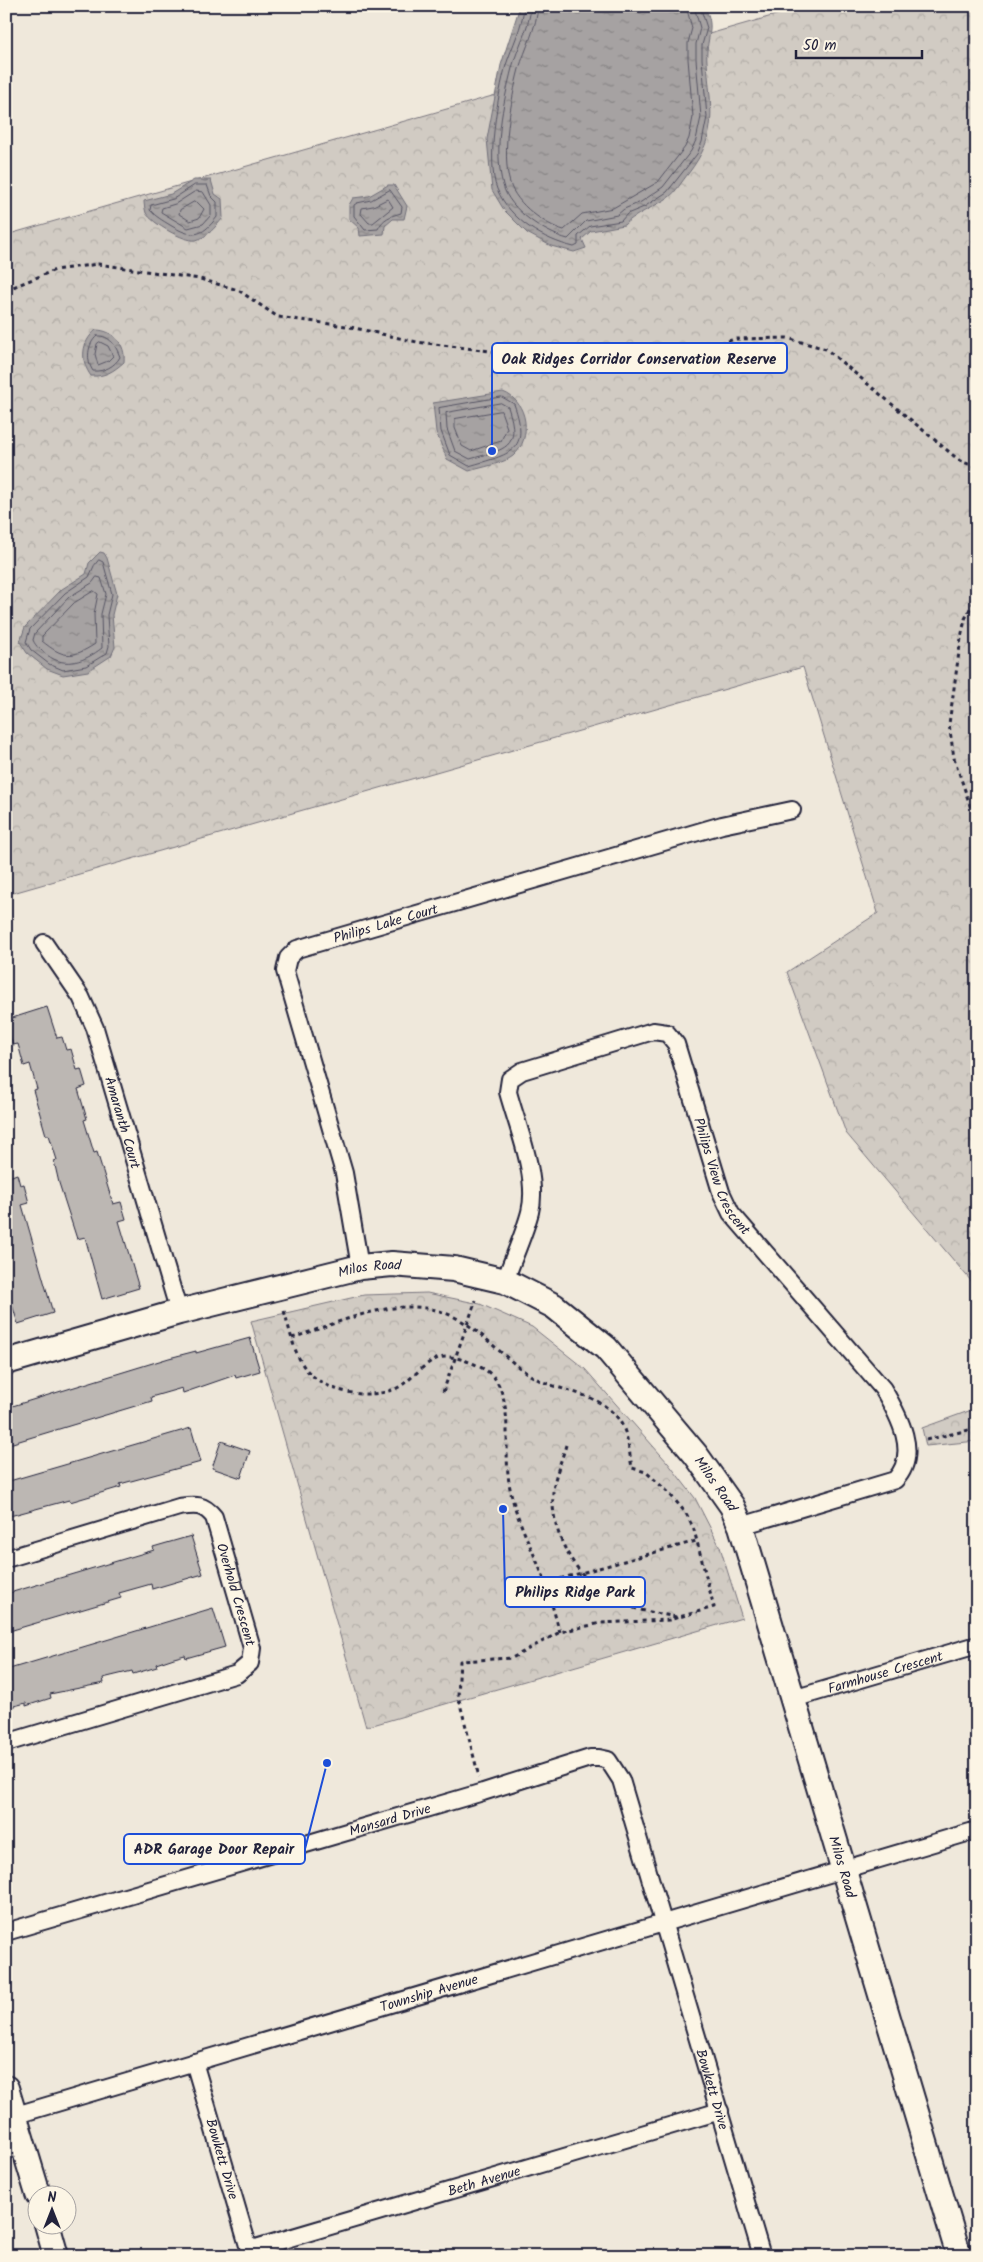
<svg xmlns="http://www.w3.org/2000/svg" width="983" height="2262" font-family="Kalam,sans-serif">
<defs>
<pattern id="park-crowns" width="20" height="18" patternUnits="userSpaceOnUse" patternTransform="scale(1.25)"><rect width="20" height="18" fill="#d1cbc3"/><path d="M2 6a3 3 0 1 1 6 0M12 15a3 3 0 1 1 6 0" fill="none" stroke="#b3aea8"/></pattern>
<pattern id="water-ripples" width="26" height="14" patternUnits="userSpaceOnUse" patternTransform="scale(1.25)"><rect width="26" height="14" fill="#a6a2a2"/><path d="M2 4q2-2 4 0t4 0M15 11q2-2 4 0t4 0" fill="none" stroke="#878485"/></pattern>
</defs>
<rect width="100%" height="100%" fill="#efe8db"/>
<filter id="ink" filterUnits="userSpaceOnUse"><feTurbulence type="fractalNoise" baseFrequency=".02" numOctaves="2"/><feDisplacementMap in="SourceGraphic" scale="10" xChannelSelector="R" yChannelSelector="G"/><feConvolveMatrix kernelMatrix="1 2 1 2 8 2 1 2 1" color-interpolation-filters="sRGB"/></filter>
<g filter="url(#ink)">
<g fill="url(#park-crowns)" stroke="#7a767f">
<polygon points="807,6 977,6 977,1288 846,1133 787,972 878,913 803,667 6,895 6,235"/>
<polygon points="427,1293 480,1304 532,1327 585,1369 668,1463 695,1498 720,1547 742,1618 366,1727 251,1321 364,1295"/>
<polygon points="977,1408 977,1441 926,1446 922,1428"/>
</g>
<g fill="url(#water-ripples)" stroke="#716f79">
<path d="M520,6H704C717,28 705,39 707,62C710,110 720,132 688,174C682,181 676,192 669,197C656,206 632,216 624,225L591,231L582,239L586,248L574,252L551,246L527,233L504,210L492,190L487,139L501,65Z"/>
<path d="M194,180H211L215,194L222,199L223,218C215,227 208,237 196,240C184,242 152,223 146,213C145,209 144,205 144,201L171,194Z"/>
<polygon points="388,185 394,185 407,206 404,219 393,219 385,226 384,234 360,236 359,228 349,219 349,205 353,198 369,196"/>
<path d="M96,330C113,330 126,344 124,362C114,371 105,377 91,376C80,361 81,342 96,330Z"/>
<path d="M503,392C528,401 533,439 513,456C505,463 479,468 469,471L447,459L436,432L433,403Z"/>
<polygon points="100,552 104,553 107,558 117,594 112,615 115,647 111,656 88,671 63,675 47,669 27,653 20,642 25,627 62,589 86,574 89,563"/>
</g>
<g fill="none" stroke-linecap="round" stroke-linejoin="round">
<g stroke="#575564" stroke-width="1">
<path d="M524,6C523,26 512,46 506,65C498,93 486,162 497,189C510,220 544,240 574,247L578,245V236L590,226L621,221L627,214L644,207L667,192L697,154L702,142L707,117L702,59V45L707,28L700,6"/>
<path d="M531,6C530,27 517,48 512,68C503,104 493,149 503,185C509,210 545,233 568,239L586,221L617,215L624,209L641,202L663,187L691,151L696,140L701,117L696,59V44L700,28L694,6"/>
<path d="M538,6C537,27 525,49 519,69C511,100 501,153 510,183C516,204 545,225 564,230L582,214L613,208L658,182L685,147L689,138L693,117L688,59V43L692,28L686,6"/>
<path d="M195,185H207L211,196L217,202V217C201,238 192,238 170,225C162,220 156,217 150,210L151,205L173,199Z"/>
<path d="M390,190L402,207L401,213C391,216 383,218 378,229L365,230L354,216V205L357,203L371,200Z"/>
<polygon points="196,191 203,192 211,205 211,215 203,224 188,228 161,212 162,208 175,204"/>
<polygon points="388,199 393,207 373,223 369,223 361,214 362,208 373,206"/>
<polygon points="196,201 204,209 199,218 190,221 179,214 180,210"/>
<path d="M97,336C110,335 116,346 120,357C115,366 104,372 93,371C86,361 87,344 97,336Z"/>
<polygon points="100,342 108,346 113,356 108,361 98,365 95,354 97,344"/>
<path d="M502,397L514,404C531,452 510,454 469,466L450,455L441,431L439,408Z"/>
<path d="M501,403L508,407C522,449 505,449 470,459L455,451L447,429L446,413Z"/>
<polygon points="501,411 507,428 501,441 471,451 462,446 455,428 455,419"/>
<polygon points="99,560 103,562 112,594 107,615 109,646 107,653 86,666 63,670 49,664 31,650 26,642 30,629 65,593 89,577 94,566"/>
<path d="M97,577L101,578L106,594L101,614L102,648C85,661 66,669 47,655C41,650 36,647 33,640L35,633L69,597L92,583Z"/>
<path d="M94,591L98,594L94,614L95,644C72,659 63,658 42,641V636L74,603Z"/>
</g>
</g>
<g fill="#bcb7b3" stroke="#22223b">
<polygon points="47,1007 57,1038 62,1037 66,1050 71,1049 77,1070 81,1069 86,1086 78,1089 87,1119 84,1120 94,1153 97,1152 113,1204 121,1202 126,1219 119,1221 139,1288 102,1299 85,1237 77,1239 59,1183 54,1161 57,1160 49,1135 46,1135 33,1090 37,1089 30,1064 24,1066 18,1044 13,1045 6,1024 6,1020"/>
<polygon points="17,1174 20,1185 24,1184 29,1203 22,1205 53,1313 18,1324 6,1285 6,1178"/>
<polygon points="250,1338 260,1371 236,1378 235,1375 183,1393 182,1388 151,1397 152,1401 6,1445 6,1408 169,1358 196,1351 196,1353"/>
<polygon points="191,1428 201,1462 120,1484 121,1487 70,1502 69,1500 6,1517 6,1482"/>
<polygon points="221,1441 250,1451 241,1478 212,1468"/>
<polygon points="191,1536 203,1574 152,1589 151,1584 119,1593 121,1598 6,1632 6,1594 154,1550 153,1547"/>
<polygon points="213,1608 225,1647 186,1658 185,1655 174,1658 156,1664 157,1667 133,1674 132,1671 103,1678 104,1683 50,1694 51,1698 26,1706 26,1703 6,1708 6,1670"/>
</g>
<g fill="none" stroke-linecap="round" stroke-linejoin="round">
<defs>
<g id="street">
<path id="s1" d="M44,943L81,997L95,1028L179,1312"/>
<path id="s2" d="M360,1267L344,1173L285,971L288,958L297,949L722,825L792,810"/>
<path id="s3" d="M505,1281C513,1258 524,1235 530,1212C539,1177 517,1126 508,1092L510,1079L522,1071L653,1031L667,1033L676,1044L721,1192L731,1213L883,1389C899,1416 920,1454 895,1480L741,1526"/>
<path id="s4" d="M6,1559L179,1507C194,1505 203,1503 214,1517L252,1648L250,1663L237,1674L6,1743"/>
<path id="s5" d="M793,1699L977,1645"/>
<path id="s6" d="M6,1932L483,1792L590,1758H599L608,1760L621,1780L762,2256"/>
<path id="s7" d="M194,2062L251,2256"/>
<path id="s8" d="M6,2118L977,1830"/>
<path id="s9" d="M249,2250L720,2111"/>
</g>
<g id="secondary">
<path id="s10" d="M6,1362L179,1312L360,1267L392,1264L454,1269L505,1281L554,1306L606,1348L696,1455L732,1506L741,1526L959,2256"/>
<polyline points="6,2088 38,2194"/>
<polyline points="47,2224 56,2256"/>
</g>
</defs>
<use href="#street" stroke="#22223b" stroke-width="20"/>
<use href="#secondary" stroke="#22223b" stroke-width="28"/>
<g stroke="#22223b" stroke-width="3" stroke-dasharray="4 4" stroke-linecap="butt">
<polyline points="6,290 55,270 98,264 200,279 238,290 278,317 346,326 417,342 588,363 634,365 736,339 787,338 826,349 960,461 977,467"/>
<polyline points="977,594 965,619 961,638 949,724 954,758 977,826"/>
<path d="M284,1311C290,1329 293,1352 305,1368C325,1393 366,1400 395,1389C411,1382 422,1363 439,1358C454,1353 488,1367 496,1380C512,1407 505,1444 508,1474C511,1510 529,1541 542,1574C549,1592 554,1613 560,1632"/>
<path d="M292,1338C336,1324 389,1298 436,1310C482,1322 505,1367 546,1383C570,1393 596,1394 615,1415C628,1428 629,1451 632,1468L646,1472L667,1491L686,1513L694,1530L714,1607L669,1620L601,1623L560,1632L512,1658L460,1661L458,1696L479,1777"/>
<polyline points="443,1392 476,1300"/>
<polyline points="926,1440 977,1428"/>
<path d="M566,1445C562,1460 554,1477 553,1492C550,1536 577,1579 614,1600C632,1610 656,1613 676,1617"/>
<polyline points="545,1583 696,1541"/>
</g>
<use href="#street" stroke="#fcf5e5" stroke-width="16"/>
<use href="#secondary" stroke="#fcf5e5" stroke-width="24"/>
</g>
</g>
<g text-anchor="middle" stroke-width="4" stroke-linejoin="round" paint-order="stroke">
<g font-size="14" fill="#22223b" stroke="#fcf5e5">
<text dy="5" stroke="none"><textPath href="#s2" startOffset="424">Philips Lake Court</textPath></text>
<text dy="5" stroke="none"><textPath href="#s1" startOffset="198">Amaranth Court</textPath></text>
<text dy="5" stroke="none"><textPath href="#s3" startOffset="530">Philips View Crescent</textPath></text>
<text dy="5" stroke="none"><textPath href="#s10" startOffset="376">Milos Road</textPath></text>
<text dy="5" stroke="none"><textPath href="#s10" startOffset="810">Milos Road</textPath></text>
<text dy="5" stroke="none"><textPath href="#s4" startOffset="300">Overhold Crescent</textPath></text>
<text dy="5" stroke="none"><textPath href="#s5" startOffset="96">Farmhouse Crescent</textPath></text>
<text dy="5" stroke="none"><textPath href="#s6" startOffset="400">Mansard Drive</textPath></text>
<text dy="5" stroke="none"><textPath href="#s10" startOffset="1215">Milos Road</textPath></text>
<text dy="5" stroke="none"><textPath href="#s8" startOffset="441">Township Avenue</textPath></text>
<text dy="5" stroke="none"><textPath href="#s6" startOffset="974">Bowkett Drive</textPath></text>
<text dy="5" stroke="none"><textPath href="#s7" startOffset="101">Bowkett Drive</textPath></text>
<text dy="5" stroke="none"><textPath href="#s9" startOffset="245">Beth Avenue</textPath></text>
</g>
</g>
<path fill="none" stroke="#1d4ed8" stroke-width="2" d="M492 451L492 358M503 1509L505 1592M327 1763L305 1849"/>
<g fill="#1d4ed8" stroke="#fcf5e5" stroke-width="2">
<circle cx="492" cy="451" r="5"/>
<circle cx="503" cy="1509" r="5"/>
<circle cx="327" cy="1763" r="5"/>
</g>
<g fill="#fcf5e5" stroke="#1d4ed8" stroke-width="2">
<rect x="492" y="343" width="295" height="30" rx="5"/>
<rect x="505" y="1577" width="140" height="30" rx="5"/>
<rect x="124" y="1834" width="181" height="30" rx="5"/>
</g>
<g font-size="15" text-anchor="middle" font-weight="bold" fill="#22223b">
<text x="639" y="364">Oak Ridges Corridor Conservation Reserve</text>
<text x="575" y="1597">Philips Ridge Park</text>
<text x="214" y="1854">ADR Garage Door Repair</text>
</g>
<rect width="983" height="2262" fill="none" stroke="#fcf5e5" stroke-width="25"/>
<rect x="12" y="12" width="958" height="2237" fill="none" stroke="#22223b" stroke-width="2" filter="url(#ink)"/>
<g transform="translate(52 2210)"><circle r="24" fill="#fcf5e5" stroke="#a5a1a1"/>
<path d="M0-4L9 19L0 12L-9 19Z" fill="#22223b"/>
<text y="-8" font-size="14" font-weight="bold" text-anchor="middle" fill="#22223b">N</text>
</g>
<path d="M796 50v8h126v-8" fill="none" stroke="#22223b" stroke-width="2.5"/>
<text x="803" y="50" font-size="15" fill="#22223b" stroke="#fcf5e5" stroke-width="4" paint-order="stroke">50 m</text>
</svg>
